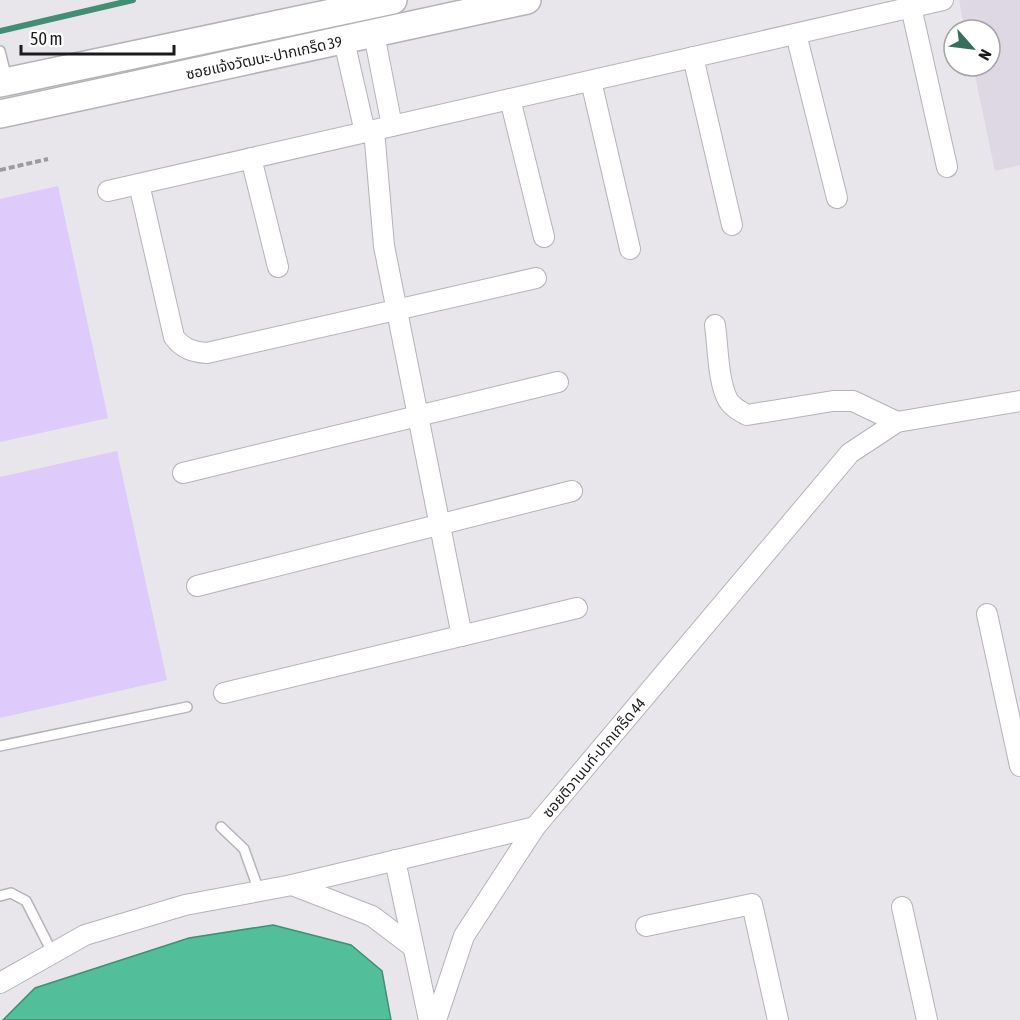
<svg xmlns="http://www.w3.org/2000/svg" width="1020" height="1020" font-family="'Asap Condensed','Noto Sans Thai',sans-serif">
<rect width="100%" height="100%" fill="#e8e6eb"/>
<polygon fill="#ddd8e4" points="959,0 1020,0 1020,165 995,171 973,66 990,66 990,30 965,30"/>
<g fill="#decafb">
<polygon points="58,186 108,418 0,442 0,199"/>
<polygon points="117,451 167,680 0,718 0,477"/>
</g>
<polygon fill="#53bf9a" stroke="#428e74" stroke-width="1.5" points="273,925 351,945 382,971 391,1020 3,1020 35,988 189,938"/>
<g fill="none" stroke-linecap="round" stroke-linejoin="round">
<polyline stroke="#428e74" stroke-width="6" points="0,31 133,0"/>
<defs>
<g id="lane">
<polyline points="0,51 7,79"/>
<polyline points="0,746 187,707"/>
<polyline points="221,827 244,849 259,891"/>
<polyline points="0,896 11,893 26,901 52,952"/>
</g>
<g id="street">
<polyline points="911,7 947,167"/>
<polyline points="374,34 392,126"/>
<polyline points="796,34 837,198"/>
<polyline points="344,41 365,132"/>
<polyline points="693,57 732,225"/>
<polyline points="591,81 630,249"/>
<polyline points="510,99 544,237"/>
<polyline points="374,130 384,246 462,636"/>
<polyline points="251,158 278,267"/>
<path d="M139,184L174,337C183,349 193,352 207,353L536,278"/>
<polyline points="108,191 943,0"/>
<path d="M715,325C718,347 718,382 728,400C732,407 740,411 747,415L833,401H853L897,422"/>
<polyline points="183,473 558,382"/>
<polyline points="197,586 572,491"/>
<polyline points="987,614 1020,766"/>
<polyline points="224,693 577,608"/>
<polyline points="395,860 429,1020"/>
<polyline points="292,885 372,916 413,947"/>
<polyline points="902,907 927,1020"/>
<polyline points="646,926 752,904 778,1020"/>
<polyline points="0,983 85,935 185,905 292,885 535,827 850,453 897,422 1020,401"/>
<polyline points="436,1020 464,936 535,827"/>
</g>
<g id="secondary">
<polyline points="0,83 393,0"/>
<polyline points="0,114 527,0"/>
</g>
</defs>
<use href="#lane" stroke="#b5b3b8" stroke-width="12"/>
<use href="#street" stroke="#b5b3b8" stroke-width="22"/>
<use href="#secondary" stroke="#b5b3b8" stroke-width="30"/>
<polyline stroke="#9c9a9e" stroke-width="4" stroke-dasharray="6 3" stroke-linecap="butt" points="0,170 48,159"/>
<use href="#lane" stroke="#fff" stroke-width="9"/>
<use href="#street" stroke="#fff" stroke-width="20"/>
<use href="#secondary" stroke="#fff" stroke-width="27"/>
</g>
<g text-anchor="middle" stroke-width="4.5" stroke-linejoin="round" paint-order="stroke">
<g font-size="15" fill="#1b1a1c" stroke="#fff">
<text transform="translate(264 58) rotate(-12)" y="5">ซอยแจ้งวัฒนะ-ปากเกร็ด 39</text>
<text transform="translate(594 758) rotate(-50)" y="5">ซอยติวานนท์-ปากเกร็ด 44</text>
</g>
</g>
<g transform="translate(972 48) rotate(118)"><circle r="28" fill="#ffffff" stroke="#a4a3a4" stroke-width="1.5"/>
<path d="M0-4.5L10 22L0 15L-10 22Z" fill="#34705b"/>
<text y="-9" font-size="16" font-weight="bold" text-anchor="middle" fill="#1b1a1c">N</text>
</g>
<path d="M21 45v9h153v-9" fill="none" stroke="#1b1a1c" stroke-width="3"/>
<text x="30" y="45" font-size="18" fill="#1b1a1c" stroke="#ffffff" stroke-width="4.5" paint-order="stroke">50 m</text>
</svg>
